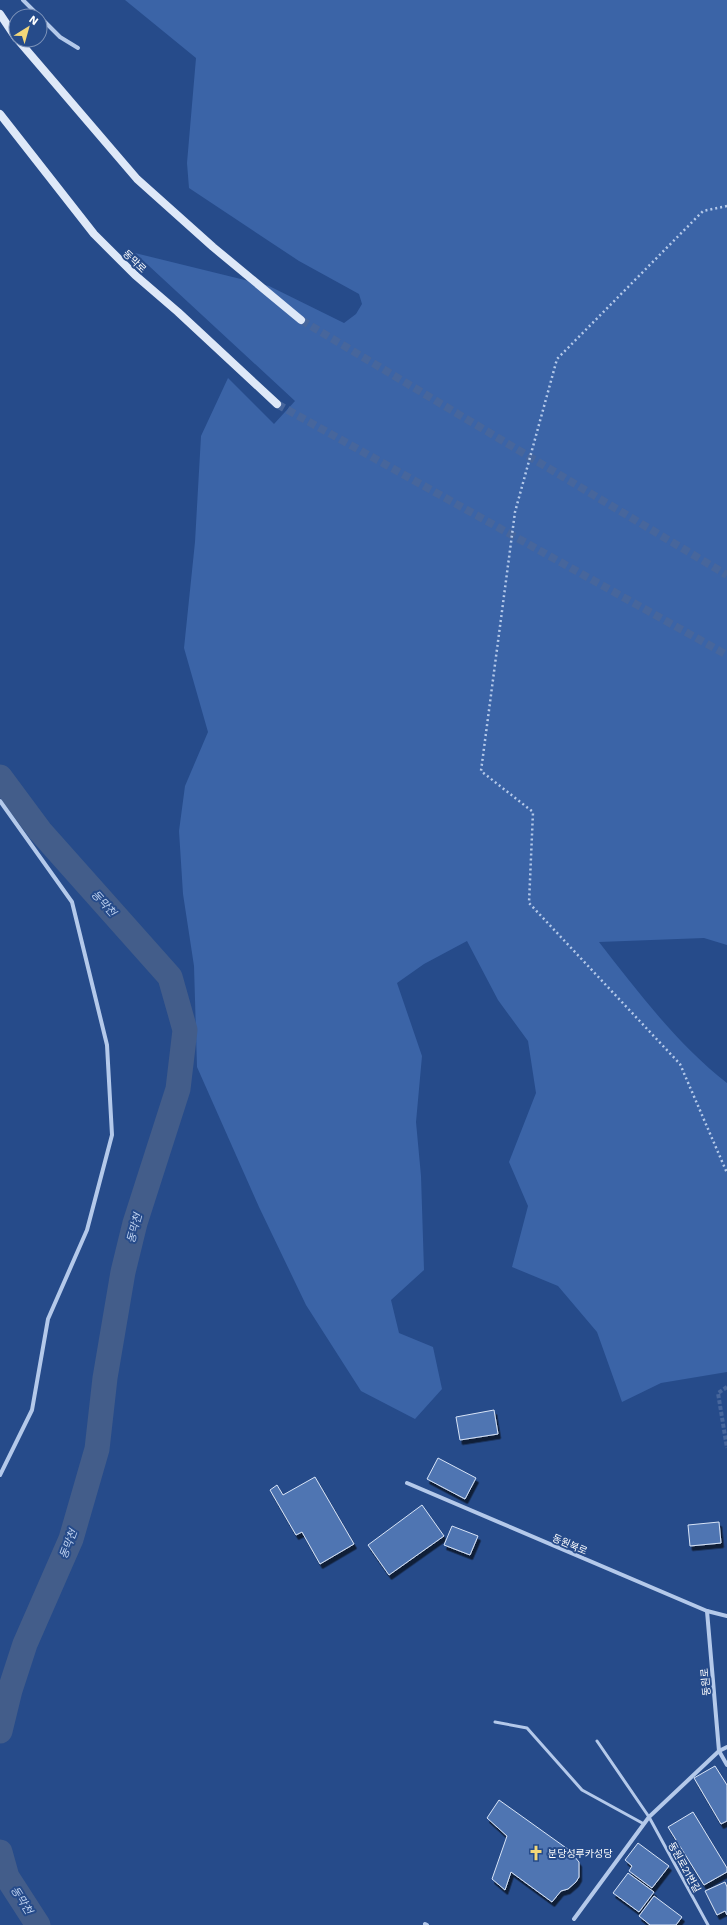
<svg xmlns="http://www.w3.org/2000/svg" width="727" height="1925" font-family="'Work Sans','Noto Sans KR',sans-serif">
<defs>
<filter id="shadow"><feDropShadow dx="2.5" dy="4.5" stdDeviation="0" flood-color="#0009"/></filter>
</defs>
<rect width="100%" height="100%" fill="#264b8a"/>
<path fill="#3b64a7" d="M125,0H727V945L704,938L599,942C638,992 677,1044 727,1083V1372L661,1383L622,1402L597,1332L558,1286L512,1267L528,1206L509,1162L536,1093L528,1041L498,1000L467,941L424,964L397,983L422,1056L416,1122L421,1176L424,1270L391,1300L399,1333L433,1347L442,1389L415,1419L361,1391L306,1305L259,1207L197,1067L194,966L183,894L179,831L185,786L208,732L184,648L195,542L201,436L228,378L274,424L295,401L135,253L269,286L344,323L356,314L362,304L359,294L299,261L189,188L187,163L196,58Z"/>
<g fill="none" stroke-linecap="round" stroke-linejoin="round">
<g stroke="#435d8a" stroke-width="25">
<polyline points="0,777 40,831 170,977 185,1030 178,1089 135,1223 123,1272 105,1378 97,1449 71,1539 25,1644 10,1690 0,1731"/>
<polyline points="0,1852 7,1877 38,1925"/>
</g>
</g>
<g fill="#4f75b2" stroke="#d8e4f7" filter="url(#shadow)">
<polygon points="494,1410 498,1434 460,1440 456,1417"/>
<polygon points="438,1458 476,1478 465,1499 427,1479"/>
<polygon points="315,1477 354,1544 320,1564 302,1532 296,1535 270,1490 277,1485 283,1495"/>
<polygon points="422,1505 444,1536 389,1575 368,1545"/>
<polygon points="719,1522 721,1543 690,1546 688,1525"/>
<polygon points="452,1526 478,1536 470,1555 444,1545"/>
<polygon points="715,1766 727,1785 727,1821 721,1824 694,1778"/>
<polygon points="499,1800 569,1850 579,1862 579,1877 576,1882 568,1889 561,1891 552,1902 511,1872 505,1890 492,1879 507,1836 487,1818"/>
<polygon points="693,1812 727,1868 727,1872 704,1885 668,1827"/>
<polygon points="638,1843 669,1866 652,1888 629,1871 632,1866 625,1860"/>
<polygon points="628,1873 654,1892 639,1912 613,1893"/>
<polygon points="725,1882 727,1887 727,1915 725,1911 717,1915 705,1891"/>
<polygon points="654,1896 682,1917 676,1925 650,1925 639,1916"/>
</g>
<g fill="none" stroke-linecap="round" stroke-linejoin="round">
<polyline stroke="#47669c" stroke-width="4" stroke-dasharray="4 2" stroke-linecap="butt" points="727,1387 718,1393 727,1448"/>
<g stroke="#47669c" stroke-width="8" stroke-dasharray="8 4" stroke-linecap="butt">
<polyline points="301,320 727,575"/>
<polyline points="277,404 727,655"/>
</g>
<polyline stroke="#b4c9ea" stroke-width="2.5" stroke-dasharray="2 3" stroke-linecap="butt" points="727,206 703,211 557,359 515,512 481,771 533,812 529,903 680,1064 727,1173"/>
<g stroke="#b4c9ea" stroke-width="3">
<polyline points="495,1722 527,1728 582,1790 644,1824"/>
<polyline points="597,1741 649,1817 708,1925"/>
</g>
<g stroke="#b4c9ea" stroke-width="4">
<polyline points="23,0 39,16"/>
<polyline points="40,17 60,37 78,48"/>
<polyline points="0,801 72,902 107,1045 112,1135 87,1230 48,1319 32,1410 0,1475"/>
<polyline points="407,1483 707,1611 727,1616"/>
<polyline points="707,1611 719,1751 727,1765"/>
<polyline points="574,1919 649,1817 719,1751 727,1747"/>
<polyline points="425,1924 427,1925"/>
</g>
<g stroke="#dee8f8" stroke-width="8">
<polyline points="0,14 16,38"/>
<polyline points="18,40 137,179 213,247 301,320"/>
<polyline points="0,114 94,234 135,275 178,312 277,404"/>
</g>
</g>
<defs>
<symbol id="church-bare" viewBox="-9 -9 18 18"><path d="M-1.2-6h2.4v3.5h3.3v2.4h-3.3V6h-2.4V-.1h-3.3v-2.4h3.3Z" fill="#f3d779" stroke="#264b8a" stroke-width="2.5" paint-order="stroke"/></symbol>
</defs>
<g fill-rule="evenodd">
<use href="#church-bare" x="525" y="1842" width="22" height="22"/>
</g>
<g text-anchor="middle" stroke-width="4" stroke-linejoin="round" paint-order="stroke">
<g font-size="10" fill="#fff" stroke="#264b8a">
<text transform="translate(135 261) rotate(44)" y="4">동막로</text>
<text transform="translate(570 1544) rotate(23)" y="4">동원북로</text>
<text transform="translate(705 1682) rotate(-95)" y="4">동원로</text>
<text transform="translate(685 1867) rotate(61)" y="4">동원로21번길</text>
</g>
<g font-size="10" fill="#fff" stroke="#264b8a" text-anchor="start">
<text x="548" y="1857">분당성루카성당</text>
</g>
<g font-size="11" font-style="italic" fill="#c0d3f1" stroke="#264b8a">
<text transform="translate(104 903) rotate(48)" y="4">동막천</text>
<text transform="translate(134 1228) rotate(-75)" y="4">동막천</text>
<text transform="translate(68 1544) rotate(-69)" y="4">동막천</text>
<text transform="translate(22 1900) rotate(58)" y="4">동막천</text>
</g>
</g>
<g transform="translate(28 28) rotate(37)"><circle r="19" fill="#264b8a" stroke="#7d93b9"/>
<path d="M0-3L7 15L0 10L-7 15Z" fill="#f3d779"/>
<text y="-6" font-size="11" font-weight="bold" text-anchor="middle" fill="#ffffff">N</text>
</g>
</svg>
